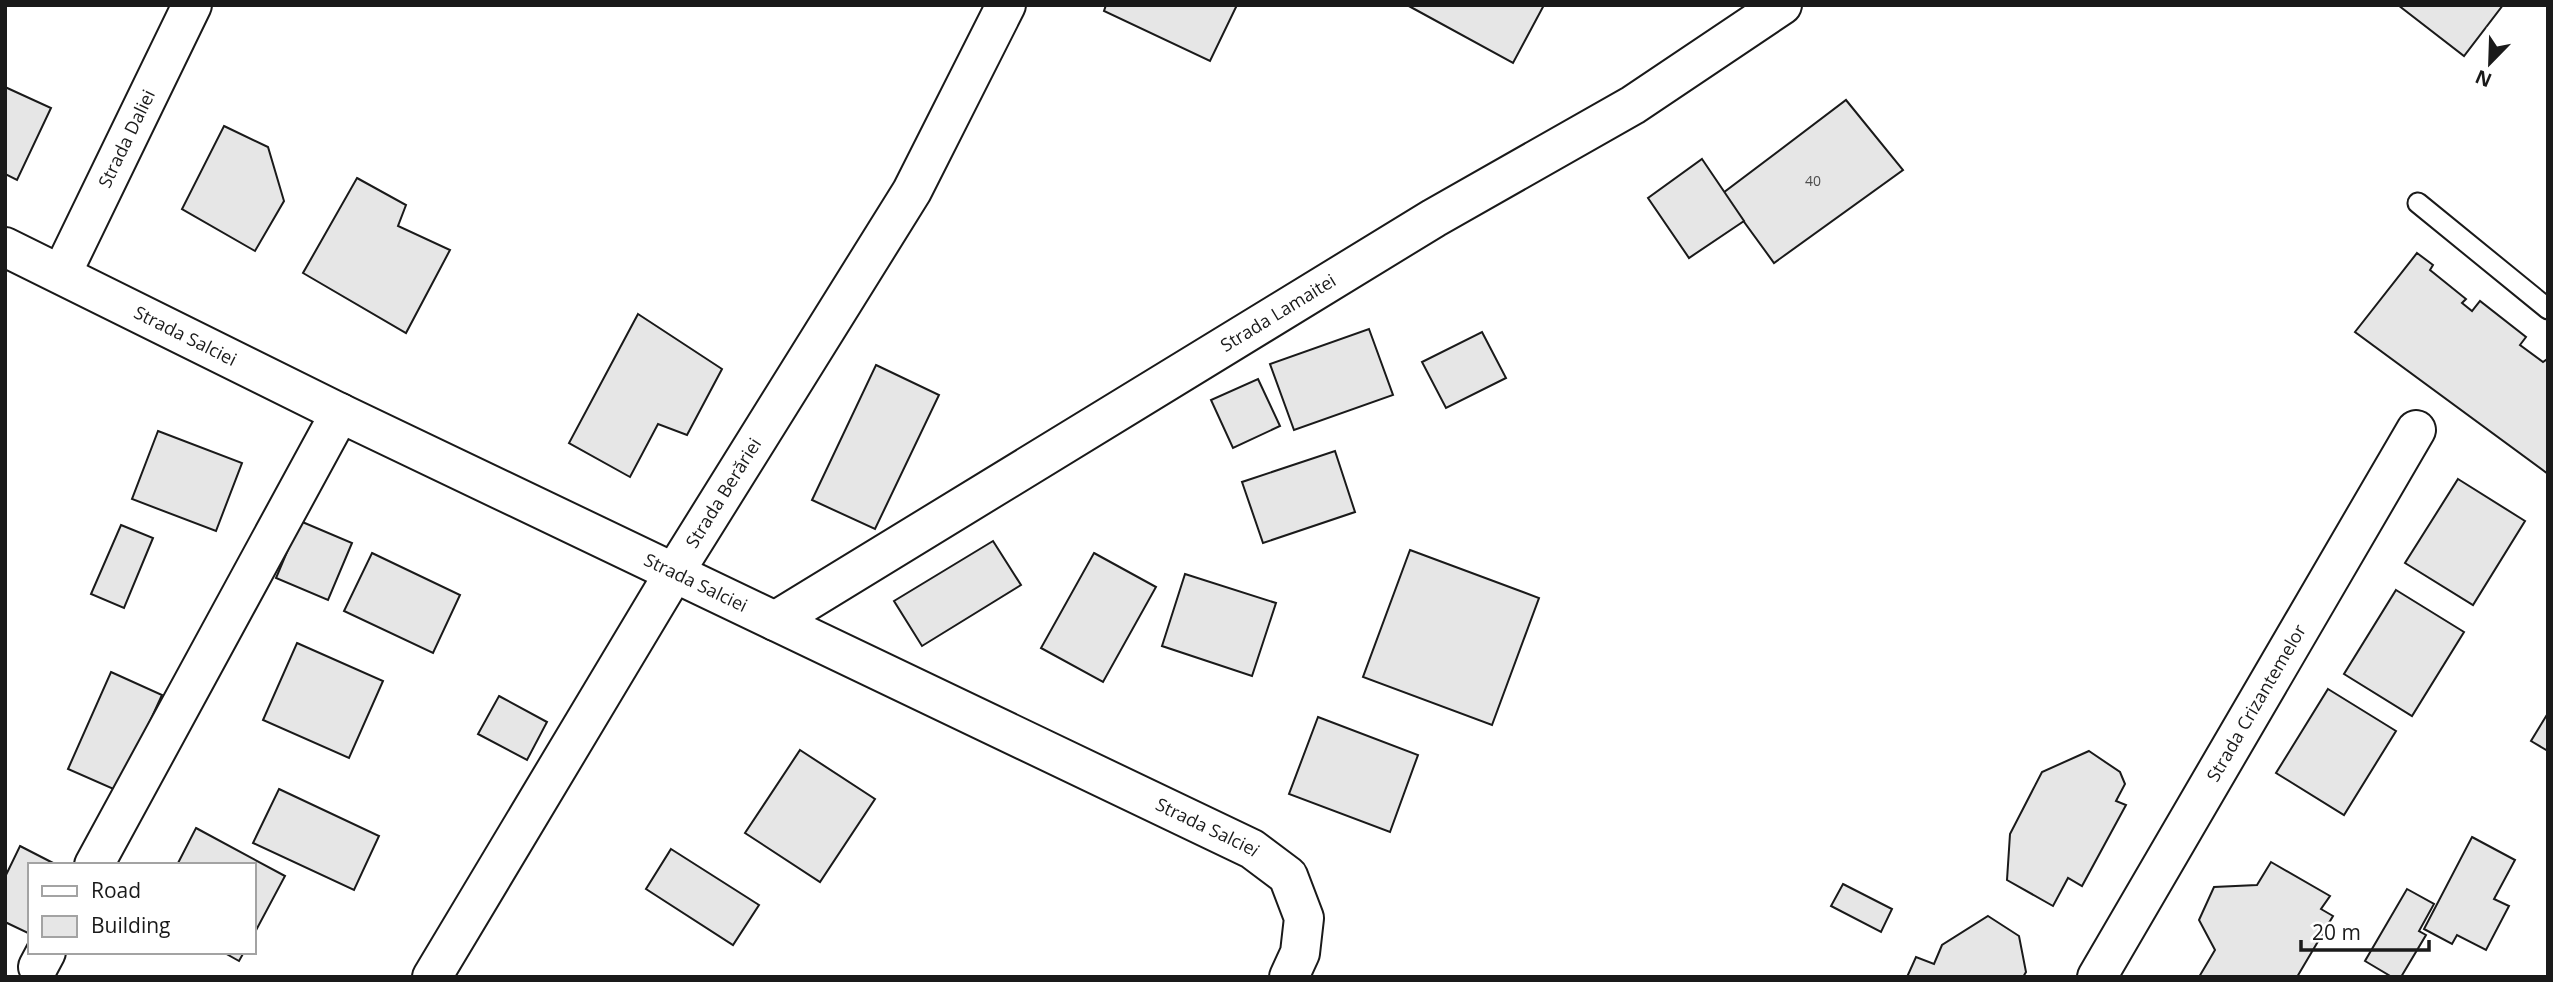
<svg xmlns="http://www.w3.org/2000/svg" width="2553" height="982" font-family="'Open Sans',sans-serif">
<rect width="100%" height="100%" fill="#fff"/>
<g fill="#e6e6e6" stroke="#1a1a1a" stroke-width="2">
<polygon points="1106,5 1237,5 1210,61 1104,11"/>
<polygon points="1407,5 1544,5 1513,63"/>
<polygon points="2398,5 2503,5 2464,56"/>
<polygon points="5,87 51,108 17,180 5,174"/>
<polygon points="1846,100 1903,170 1774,263 1723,193"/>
<polygon points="224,126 268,147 284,201 255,251 182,209"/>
<polygon points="1702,159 1744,221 1689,258 1648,198"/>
<polygon points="357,178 406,205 398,226 450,250 406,333 303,273"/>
<polygon points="2417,253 2433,265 2430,270 2466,299 2462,303 2472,311 2480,301 2526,337 2520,345 2543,362 2546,360 2548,361 2548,474 2355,332"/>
<polygon points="638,314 722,369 687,435 658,424 630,477 569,443"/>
<polygon points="1369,329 1393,395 1294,430 1270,364"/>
<polygon points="1482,332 1506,378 1446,408 1422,362"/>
<polygon points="876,365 939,395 875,529 812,500"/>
<polygon points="1258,379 1280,426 1233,448 1211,400"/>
<polygon points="158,431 242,463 216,531 132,499"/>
<polygon points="1335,451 1355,512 1263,543 1242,482"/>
<polygon points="2458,479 2525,521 2473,605 2405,563"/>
<polygon points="300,521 352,543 328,600 276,578"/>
<polygon points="121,525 153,538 124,608 91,594"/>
<polygon points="993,541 1021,585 922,646 894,601"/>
<polygon points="1410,550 1539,598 1492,725 1363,677"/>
<polygon points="372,553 460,595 433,653 344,611"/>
<polygon points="1094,553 1156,587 1103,682 1041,648"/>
<polygon points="1185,574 1276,603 1252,676 1162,646"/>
<polygon points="2396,590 2464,632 2412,716 2344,674"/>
<polygon points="297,643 383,681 349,758 263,720"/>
<polygon points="111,672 162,695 118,791 68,769"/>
<polygon points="2328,689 2396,731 2344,815 2276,773"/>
<polygon points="499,696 547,722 527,760 478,734"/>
<polygon points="2548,713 2548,751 2531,741"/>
<polygon points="1318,717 1418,755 1390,832 1289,794"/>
<polygon points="800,750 875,799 820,882 745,833"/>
<polygon points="2089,751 2120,772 2125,784 2116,801 2126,805 2082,886 2068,878 2053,906 2007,880 2010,834 2042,772"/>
<polygon points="279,789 379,836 354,890 253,843"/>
<polygon points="196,828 285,876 254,934 254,865 177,865"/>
<polygon points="2472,837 2515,860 2494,899 2509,906 2486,950 2457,935 2452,944 2424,929"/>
<polygon points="20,846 57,865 30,865 30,934 5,922 5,877"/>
<polygon points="671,849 759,905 733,945 646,889"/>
<polygon points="2271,862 2330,896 2321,909 2333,916 2297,977 2199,977 2215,950 2199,920 2214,887 2257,885"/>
<polygon points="1843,884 1892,909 1881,932 1831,906"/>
<polygon points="2407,889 2434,904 2419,931 2426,935 2401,977 2392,977 2365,961"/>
<polygon points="1988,916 2019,936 2026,972 2023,977 1907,977 1916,957 1934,964 1942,945"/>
<polygon points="223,952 244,952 239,961"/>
</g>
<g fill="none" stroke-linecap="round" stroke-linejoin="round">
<defs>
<polyline id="service" points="2418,203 2548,309"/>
<g id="minor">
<path id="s1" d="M5,247L340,413L1252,849L1288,876L1304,918L1300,953L1289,977"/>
<path id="s2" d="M62,273L192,5"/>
<path id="s3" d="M775,621L1434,218L1633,105L1782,5"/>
<polyline points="94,865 340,413"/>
<polyline points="38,967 46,952"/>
<path id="s4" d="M432,977L674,573L912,191L1006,5"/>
<path id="s5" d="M2097,977L2416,430"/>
</g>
</defs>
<use href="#service" stroke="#1a1a1a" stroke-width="23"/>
<use href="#minor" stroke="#1a1a1a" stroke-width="42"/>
<use href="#service" stroke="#fff" stroke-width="19"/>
<use href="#minor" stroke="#fff" stroke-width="38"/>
</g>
<g text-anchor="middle" stroke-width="5" stroke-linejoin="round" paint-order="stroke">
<g font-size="14" fill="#4d4d4d">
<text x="1813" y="186">40</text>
</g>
<g font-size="18" fill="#1a1a1a" stroke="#fff">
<text dy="6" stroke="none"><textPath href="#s2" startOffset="149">Strada Daliei</textPath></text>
<text dy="6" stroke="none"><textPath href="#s3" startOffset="590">Strada Lamaitei</textPath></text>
<text dy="6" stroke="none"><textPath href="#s1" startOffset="201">Strada Salciei</textPath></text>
<text dy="6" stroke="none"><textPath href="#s4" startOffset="565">Strada Berăriei</textPath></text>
<text dy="6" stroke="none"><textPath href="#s1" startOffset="768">Strada Salciei</textPath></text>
<text dy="6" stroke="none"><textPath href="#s5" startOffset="317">Strada Crizantemelor</textPath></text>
<text dy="6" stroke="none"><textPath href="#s1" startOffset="1335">Strada Salciei</textPath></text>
</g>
</g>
<rect width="2553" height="982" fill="none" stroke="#1a1a1a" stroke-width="14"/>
<rect x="28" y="863" width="228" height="91" fill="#ffffff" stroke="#a3a3a3" stroke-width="2"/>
<rect x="42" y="886" width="35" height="10" fill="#ffffff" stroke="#a3a3a3" stroke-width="2"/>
<text x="91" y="898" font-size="21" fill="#1a1a1a">Road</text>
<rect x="42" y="916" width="35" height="21" fill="#e6e6e6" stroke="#a3a3a3" stroke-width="2"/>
<text x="91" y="933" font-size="21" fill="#1a1a1a">Building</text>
<g transform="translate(2490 63) rotate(203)" stroke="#ffffff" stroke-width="5" paint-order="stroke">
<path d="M0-5L12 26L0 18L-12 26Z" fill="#1a1a1a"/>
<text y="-10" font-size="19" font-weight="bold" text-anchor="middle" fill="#1a1a1a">N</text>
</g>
<path d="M2301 940v10h128v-10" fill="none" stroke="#1a1a1a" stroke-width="3.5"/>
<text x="2312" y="940" font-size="21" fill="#1a1a1a" stroke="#ffffff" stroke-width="5" paint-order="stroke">20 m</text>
</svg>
